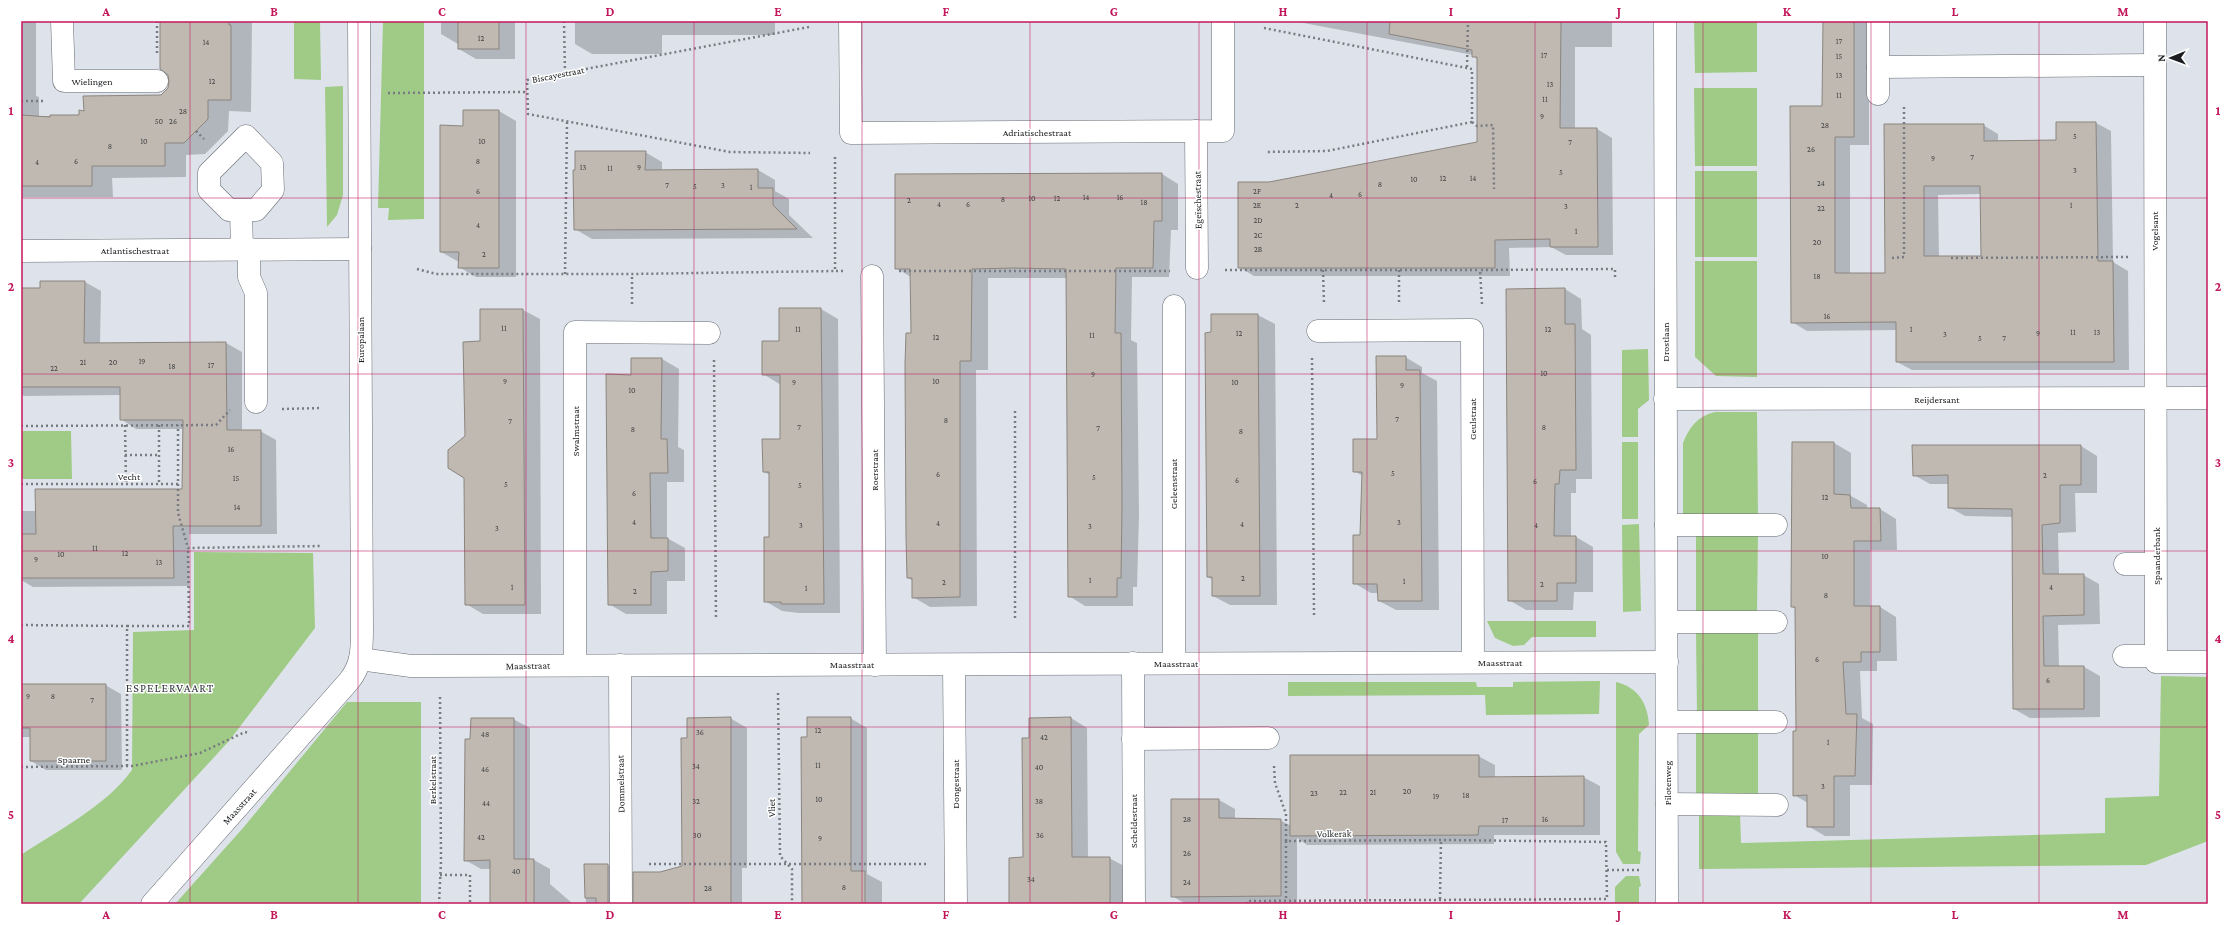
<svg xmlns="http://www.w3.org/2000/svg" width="2229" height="925" font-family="'Crimson Pro',serif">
<rect width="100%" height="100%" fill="#dee3eb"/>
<g fill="#9fcb86">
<polygon points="294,21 320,21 321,80 294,79"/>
<polygon points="383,21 424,21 424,219 388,220 389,208 378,208"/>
<polygon points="1694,21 1757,21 1757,72 1695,73"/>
<polygon points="343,86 343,195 337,215 327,227 325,87"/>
<polygon points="1694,88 1757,88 1757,166 1695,166"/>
<rect x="1695" y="171" width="62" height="86"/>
<polygon points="1695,261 1757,261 1757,377 1716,376 1695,357"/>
<polygon points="1648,349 1649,400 1638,409 1638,437 1622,437 1622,350"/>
<path d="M1715,412H1757L1758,515L1683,516V443C1689,427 1698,416 1715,412Z"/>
<polygon points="21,431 71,431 72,479 21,479"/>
<rect x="1622" y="442" width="16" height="77"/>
<polygon points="1639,524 1641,611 1623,612 1622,525"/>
<polygon points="1696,534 1758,534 1757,613 1696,613"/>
<path d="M194,552L313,553L315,628L229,741L79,904H21V855C58,830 105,807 132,770L133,632L194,630Z"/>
<polygon points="1487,621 1596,621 1596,637 1532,637 1524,645 1513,646 1495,638"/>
<polygon points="1758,631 1758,714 1697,715 1696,632"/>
<polygon points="2161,676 2208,677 2208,841 2146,865 1699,869 1699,812 1740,812 1741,843 2105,833 2105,798 2159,796"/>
<polygon points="1600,681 1599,714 1486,715 1485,695 1288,696 1288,682 1476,682 1477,687 1513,687 1513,682"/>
<path d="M1616,682C1638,687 1648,704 1649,725L1639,734L1638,851L1641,852L1640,864H1623L1616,852Z"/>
<polygon points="347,702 421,702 421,904 175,904 243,828"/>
<polygon points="1696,728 1758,729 1758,798 1696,797"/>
<polygon points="1626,876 1639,876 1641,886 1639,887 1639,904 1615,904 1615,887"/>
</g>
<g fill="#0003" fill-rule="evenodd">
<polygon points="21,21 36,21 36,96 39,97 39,116 80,116 85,112 161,96 169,87 169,75 161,21 252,21 251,112 229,111 228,131 205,154 186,155 186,177 112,178 113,197 21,197"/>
<polygon points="441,21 515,21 515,59 476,59 459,49 458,44 441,34"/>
<polygon points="575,21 775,21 775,35 662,35 662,54 592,54 575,44"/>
<polygon points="1293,21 1612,21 1612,47 1575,47 1575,129 1597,129 1612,138 1613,255 1566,255 1551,247 1509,248 1510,276 1254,276 1239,267 1269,183 1478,143 1478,60 1473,55"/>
<path d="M1823,21H1869V145H1850V274H1886L1885,125H1983L1998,134V142L2057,141V123H2096L2111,131L2113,262L2128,271L2129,370H1912L1897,362V330L1807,331L1792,322L1823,107ZM1981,194L1982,257H1939L1938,195Z"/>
<polygon points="499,111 516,121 516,277 476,277 459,267 459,262 441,252 464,127"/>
<polygon points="645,152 662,162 662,171 758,170 775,180 775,191 789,199 789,215 813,238 592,239 575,229"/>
<polygon points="1162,174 1178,184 1178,230 1171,230 1169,277 1132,277 1131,340 1137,343 1139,515 1137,587 1133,587 1133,606 1085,606 1069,596 1067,278 988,278 988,370 976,370 977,606 930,607 913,597 913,581 908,578 912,334 911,277 896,268"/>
<polygon points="85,282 101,291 100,344 226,343 242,352 242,431 260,431 276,440 277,534 189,534 189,586 33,587 21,580 21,511 37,511 183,490 184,429 136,429 121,419 121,395 24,396 21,394 21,289 41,289"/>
<polygon points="1565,289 1581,299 1582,329 1591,335 1592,479 1576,479 1576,493 1571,493 1571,537 1576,537 1593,547 1593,592 1574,592 1573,610 1526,610 1509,600"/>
<polygon points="821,309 838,319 840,613 799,613 782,611 765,601 770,538 770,475 764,472 781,440 781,385 763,374 780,342"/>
<polygon points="523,310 540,319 541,614 483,614 466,604 481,342"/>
<polygon points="1258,315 1275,324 1277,605 1230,605 1213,596 1213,580 1208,577 1212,333"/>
<polygon points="1405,357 1422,367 1422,373 1437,381 1439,610 1396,610 1379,601 1379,593 1371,593 1354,583 1361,536 1363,476 1354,471 1378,440"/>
<polygon points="632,359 662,359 679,369 678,447 684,450 684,482 667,482 667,538 685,548 685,581 667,581 667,614 626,614 609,604 632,376"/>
<polygon points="1834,443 1851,453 1851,496 1867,505 1867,509 1880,509 1896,519 1897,550 1870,550 1870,607 1880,607 1896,617 1897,661 1877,661 1877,671 1860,671 1862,718 1873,724 1872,785 1850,785 1850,836 1825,836 1808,826 1808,803 1794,795 1797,732 1796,609 1792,607"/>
<polygon points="1913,446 2081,446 2097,456 2097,493 2075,493 2076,532 2058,533 2059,575 2083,575 2099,584 2100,624 2058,625 2059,667 2084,667 2100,676 2100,717 2030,718 2014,709 2013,517 1965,516 1949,507 1949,484 1930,484 1914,475"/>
<polygon points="21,685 105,685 121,694 122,770 46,770 31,761 31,737 21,737"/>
<polygon points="730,718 747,728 747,868 742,868 742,904 633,904 661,873 683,867 688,739"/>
<polygon points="850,718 867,728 867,874 882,882 882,904 821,904 808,738"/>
<polygon points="1071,718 1087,728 1088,858 1109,858 1126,867 1126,904 1010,904 1010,859 1024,858 1030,739"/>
<polygon points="513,719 530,728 530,860 534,860 550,869 550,884 573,904 491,904 491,869 481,869 465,860 471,740"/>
<polygon points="1478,756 1495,765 1495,778 1583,777 1600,786 1600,835 1494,835 1494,844 1307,845 1297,838 1297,904 1186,904 1172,896 1219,800 1235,809 1235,819 1280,820 1291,826"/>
<polygon points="585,865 608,865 624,874 624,904 586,904"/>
</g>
<g fill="#bfb9b2" stroke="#8b857e" fill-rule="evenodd">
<polygon points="160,21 229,21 229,25 231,25 231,100 208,100 208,119 184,143 165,143 165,166 92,166 92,186 21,186 21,115 50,117 50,115 79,115 79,110 84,111 83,96 161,95 168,88 169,81 168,75 160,69"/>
<rect x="458" y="21" width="41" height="28"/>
<polygon points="1390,21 1561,21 1560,128 1597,128 1598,247 1550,247 1550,239 1495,240 1495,268 1238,268 1238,182 1269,182 1477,142 1477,57 1472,57 1472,50 1389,34"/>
<path d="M1823,21H1854V137H1835V273H1885L1884,124H1984V141L2056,140V122H2096L2098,261H2113L2114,362H1896V322L1791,323L1790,106H1822ZM1924,186H1980L1981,256H1924Z"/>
<polygon points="463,110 499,110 499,268 458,268 459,252 440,252 440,125 463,126"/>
<polygon points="575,151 646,151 645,170 758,169 758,188 773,188 773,205 797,229 574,230 573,170 575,170"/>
<polygon points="1162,173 1162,221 1154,221 1153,268 1116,268 1115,333 1121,333 1122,506 1121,578 1117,578 1117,597 1068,597 1066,269 1014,268 972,269 971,361 960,361 960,597 912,598 912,578 907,578 906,537 905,364 906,333 911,333 910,269 895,269 895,174"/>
<polygon points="40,281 85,281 84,343 226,342 227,430 261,430 261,526 173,526 174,578 21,578 21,534 36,534 35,489 182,489 183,420 120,420 120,387 21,387 21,288 40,288"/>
<polygon points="1565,288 1565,324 1575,324 1576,470 1560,470 1559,484 1555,484 1554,536 1576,536 1576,583 1557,583 1557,601 1508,601 1506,289"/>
<polygon points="779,308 821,308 824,604 781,604 781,602 764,602 764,537 769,537 769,472 763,472 762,439 780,439 780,375 762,375 762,341 779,341"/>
<polygon points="480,309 523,309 525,605 465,605 464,478 448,468 448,450 465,436 463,342 480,341"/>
<polygon points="1211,314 1258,314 1260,596 1212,596 1212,577 1207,577 1205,333 1211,332"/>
<polygon points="1376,356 1406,356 1406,370 1420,370 1422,601 1378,601 1377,584 1353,584 1353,535 1360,535 1362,472 1353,472 1353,439 1377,439"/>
<polygon points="631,358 662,358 661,439 667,439 668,473 650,473 651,538 668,538 668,571 651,572 651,605 608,605 606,374 631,375"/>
<polygon points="1792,442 1834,442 1834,494 1850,495 1851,508 1880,508 1881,541 1854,541 1854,606 1880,606 1880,652 1861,652 1861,662 1843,662 1846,714 1857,714 1855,776 1834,776 1834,827 1807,827 1807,795 1793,796 1793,731 1796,731 1795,607 1791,607"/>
<polygon points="1912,445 2081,445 2081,485 2060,485 2060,523 2042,525 2043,574 2084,574 2084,615 2043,616 2044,666 2084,666 2084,709 2013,709 2012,509 1948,508 1948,475 1913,476"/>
<polygon points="21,684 106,684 106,761 30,761 30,728 21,728"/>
<polygon points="731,717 731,904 633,904 633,872 660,872 682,866 681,738 687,738 687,718"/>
<polygon points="807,717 851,717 851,871 865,871 865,904 802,904 801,737 807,737"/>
<polygon points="1071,717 1072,857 1110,857 1110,903 1009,904 1009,858 1023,857 1022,738 1029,738 1029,718"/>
<polygon points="471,718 514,718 514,859 534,859 534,904 490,904 490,860 464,861 465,739 470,739"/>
<polygon points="1290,755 1479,755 1479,777 1584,776 1584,826 1479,826 1478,835 1290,836"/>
<polygon points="1171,799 1219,799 1219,818 1281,819 1281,896 1171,897"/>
<polygon points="584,864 608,864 608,904 596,904 596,898 585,898"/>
</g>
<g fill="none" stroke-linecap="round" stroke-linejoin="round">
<defs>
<g id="minor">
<polyline points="62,21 64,81 157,81"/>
<polyline points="850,21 851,133 1223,131 1223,21"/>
<polyline points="1665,21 1667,904"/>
<polyline points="2155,21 2156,662 2208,662"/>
<polyline points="1878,67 2154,65"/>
<polyline points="1878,94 1878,21"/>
<polyline points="1196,131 1197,268"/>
<polyline points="241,210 229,210 209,190 209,173 246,136 272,163 273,190 256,210 241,210 242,250"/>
<polyline points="249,250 249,277 256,293 256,402"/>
<polyline points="21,251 360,249"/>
<polyline points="872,276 875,665"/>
<polyline points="1174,306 1174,663"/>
<polyline points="1318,331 1472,330 1473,662"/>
<polyline points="1665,399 2208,398"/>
<polyline points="1666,525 1776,525"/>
<polyline points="2125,564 2155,564"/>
<polyline points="1667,622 1776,622"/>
<polyline points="2124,656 2156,656"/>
<polyline points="360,659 411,666 432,666 1667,662"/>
<polyline points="1133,663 1134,904"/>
<polyline points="575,665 575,332 709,333"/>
<polyline points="620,665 621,904"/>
<polyline points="954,665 956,904"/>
<polyline points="1667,722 1776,722"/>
<polyline points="1133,739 1268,738"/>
<polyline points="1667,804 1777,805"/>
<path d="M152,904L349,681C362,665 362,649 362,629L359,21"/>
</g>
</defs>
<use href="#minor" stroke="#676c73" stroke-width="23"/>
<g stroke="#787b81" stroke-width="2.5" stroke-dasharray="2 3" stroke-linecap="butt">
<polyline points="157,21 157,53"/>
<polyline points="564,21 565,73"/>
<polyline points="809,27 527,80 528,114 730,152 810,153"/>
<polyline points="1264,28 1472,69 1472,122 1327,151 1265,152"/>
<polyline points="1467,67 1468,21"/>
<polyline points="388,93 527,92"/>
<polyline points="21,101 43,101"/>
<polyline points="1472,122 1477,126 1493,125 1494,189"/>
<polyline points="196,131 204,139"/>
<polyline points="835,157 835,271 844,271"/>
<polyline points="1892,258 1904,257 1904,105"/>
<polyline points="1951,258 2128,257"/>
<polyline points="417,269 436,274 632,274 835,271"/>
<polyline points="1225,270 1480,270"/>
<polyline points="1323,270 1324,304"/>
<polyline points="1399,270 1399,302"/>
<polyline points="899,271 1170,271"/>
<polyline points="565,274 567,122"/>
<polyline points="632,304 632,274"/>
<polyline points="1482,304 1480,270 1615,269 1615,279"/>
<polyline points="1312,358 1314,617"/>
<polyline points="714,360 716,620"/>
<polyline points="282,409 322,408"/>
<polyline points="125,425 126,484"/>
<polyline points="159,425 159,484"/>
<polyline points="21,426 216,425 230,410"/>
<polyline points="125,455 159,455"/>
<polyline points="21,484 178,484 178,425"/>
<polyline points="178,484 178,513 188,548 321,546"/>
<polyline points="1015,618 1015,410"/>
<polyline points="21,625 127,626"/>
<polyline points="778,693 780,856 792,869 792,904"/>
<polyline points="127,766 127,626 189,626 188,548"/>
<polyline points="1274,766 1275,783 1286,814 1286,841"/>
<polyline points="21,767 132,766 200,753 245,732 250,733"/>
<polyline points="649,864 928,864"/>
<polyline points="1607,870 1639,870"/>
<polyline points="440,875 470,875 470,904"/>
<polyline points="1440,899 1441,840"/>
<polyline points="439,904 441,861 440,695"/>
<polyline points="1247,904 1247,901 1607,899 1606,842 1447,840 1286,841 1286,900"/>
</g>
<use href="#minor" stroke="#fff" stroke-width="22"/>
</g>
<path fill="none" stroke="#c2185b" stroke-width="1" stroke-opacity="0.55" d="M190,21V904M358,21V904M526,21V904M694,21V904M862,21V904M1030,21V904M1199,21V904M1367,21V904M1535,21V904M1703,21V904M1871,21V904M2039,21V904M21,198H2208M21,374H2208M21,551H2208M21,727H2208"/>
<g text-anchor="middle" stroke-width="3" stroke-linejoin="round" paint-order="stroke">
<g font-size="8" fill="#444">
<text x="481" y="41">12</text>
<text x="1839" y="44">17</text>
<text x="206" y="45">14</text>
<text x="1544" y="58">17</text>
<text x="1839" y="59">15</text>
<text x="1839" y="78">13</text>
<text x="212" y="84">12</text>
<text x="1550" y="87">13</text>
<text x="1839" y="98">11</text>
<text x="1545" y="102">11</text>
<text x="183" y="114">28</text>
<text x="1542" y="119">9</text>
<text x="159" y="124">50</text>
<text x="173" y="124">26</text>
<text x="1825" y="128">28</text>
<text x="2075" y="139">5</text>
<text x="144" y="144">10</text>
<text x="482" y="144">10</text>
<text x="1570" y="145">7</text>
<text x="110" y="149">8</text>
<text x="1811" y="152">26</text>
<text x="1972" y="160">7</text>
<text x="1933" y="161">9</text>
<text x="76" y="164">6</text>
<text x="478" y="164">8</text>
<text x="37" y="165">4</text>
<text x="583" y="170">13</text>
<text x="639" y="170">9</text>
<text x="610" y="171">11</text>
<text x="2075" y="173">3</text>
<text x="1561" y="175">5</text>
<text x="1443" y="181">12</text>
<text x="1473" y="181">14</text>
<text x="1414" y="182">10</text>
<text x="1821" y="186">24</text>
<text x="1380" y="187">8</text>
<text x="667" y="188">7</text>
<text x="723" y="188">3</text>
<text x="695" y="189">5</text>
<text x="751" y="190">1</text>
<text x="478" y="194">6</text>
<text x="1257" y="194">2F</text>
<text x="1360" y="197">6</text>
<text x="1331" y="198">4</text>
<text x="1086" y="200">14</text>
<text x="1120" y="200">16</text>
<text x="1032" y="201">10</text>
<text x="1057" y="201">12</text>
<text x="1003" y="202">8</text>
<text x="909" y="203">2</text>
<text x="1144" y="205">18</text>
<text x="939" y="207">4</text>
<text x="968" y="207">6</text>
<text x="1257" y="208">2E</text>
<text x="1297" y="208">2</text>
<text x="2071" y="208">1</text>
<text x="1566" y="209">3</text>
<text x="1821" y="211">22</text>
<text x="1258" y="223">2D</text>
<text x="478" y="228">4</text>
<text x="1576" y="234">1</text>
<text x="1258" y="238">2C</text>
<text x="1817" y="245">20</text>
<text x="1258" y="252">2B</text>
<text x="484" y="257">2</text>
<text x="1817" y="279">18</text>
<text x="1827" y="319">16</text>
<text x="504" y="331">11</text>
<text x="798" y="332">11</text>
<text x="1548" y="332">12</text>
<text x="1911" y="332">1</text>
<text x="2073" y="335">11</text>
<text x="2097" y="335">13</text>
<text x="1239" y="336">12</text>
<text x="2038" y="336">9</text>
<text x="1945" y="337">3</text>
<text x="1092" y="338">11</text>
<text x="936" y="340">12</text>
<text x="1980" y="341">5</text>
<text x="2004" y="341">7</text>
<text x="142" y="364">19</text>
<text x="83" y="365">21</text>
<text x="113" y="365">20</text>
<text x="211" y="368">17</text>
<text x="172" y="369">18</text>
<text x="54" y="371">22</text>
<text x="1544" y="376">10</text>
<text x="1093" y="377">9</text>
<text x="505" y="384">9</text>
<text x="936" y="384">10</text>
<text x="794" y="385">9</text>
<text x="1235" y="385">10</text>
<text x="1402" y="388">9</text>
<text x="632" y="393">10</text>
<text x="1397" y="422">7</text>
<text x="946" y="423">8</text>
<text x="510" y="424">7</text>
<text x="799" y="430">7</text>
<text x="1544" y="430">8</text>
<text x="1098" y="431">7</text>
<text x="633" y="432">8</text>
<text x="1241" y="434">8</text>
<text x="231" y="452">16</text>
<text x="1393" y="476">5</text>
<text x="938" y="477">6</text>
<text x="2045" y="478">2</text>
<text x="1094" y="480">5</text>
<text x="236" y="481">15</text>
<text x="1237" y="483">6</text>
<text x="1535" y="484">6</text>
<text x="506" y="487">5</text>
<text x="800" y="488">5</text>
<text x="634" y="496">6</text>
<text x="1825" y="500">12</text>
<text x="237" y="510">14</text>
<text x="634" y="525">4</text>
<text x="1399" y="525">3</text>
<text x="938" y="526">4</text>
<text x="1242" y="527">4</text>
<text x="801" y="528">3</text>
<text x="1536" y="528">4</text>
<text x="1090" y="529">3</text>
<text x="497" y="531">3</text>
<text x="95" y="551">11</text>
<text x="125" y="556">12</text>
<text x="61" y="557">10</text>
<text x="1825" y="559">10</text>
<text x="36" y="562">9</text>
<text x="159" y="565">13</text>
<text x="1243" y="581">2</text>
<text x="1090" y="583">1</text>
<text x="1404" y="584">1</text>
<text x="944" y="585">2</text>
<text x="1542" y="587">2</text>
<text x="512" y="590">1</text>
<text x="2051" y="590">4</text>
<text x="806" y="591">1</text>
<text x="635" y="594">2</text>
<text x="1826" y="598">8</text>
<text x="1817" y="662">6</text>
<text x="2048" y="683">6</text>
<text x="28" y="699">9</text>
<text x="53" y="699">8</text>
<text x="92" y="703">7</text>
<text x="818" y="733">12</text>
<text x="700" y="735">36</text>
<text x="485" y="737">48</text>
<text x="1044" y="740">42</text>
<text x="1828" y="745">1</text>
<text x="818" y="768">11</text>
<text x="696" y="769">34</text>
<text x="1039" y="770">40</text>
<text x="485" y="772">46</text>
<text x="1823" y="789">3</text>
<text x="1407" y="794">20</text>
<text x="1343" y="795">22</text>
<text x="1373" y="795">21</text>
<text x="1314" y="796">23</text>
<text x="1466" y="798">18</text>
<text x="1436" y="799">19</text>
<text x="819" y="802">10</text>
<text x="696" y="804">32</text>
<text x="1039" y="804">38</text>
<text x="486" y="806">44</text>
<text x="1187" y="822">28</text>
<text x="1545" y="822">16</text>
<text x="1505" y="823">17</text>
<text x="697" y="838">30</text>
<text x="1040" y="838">36</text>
<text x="481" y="840">42</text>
<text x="820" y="841">9</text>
<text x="1187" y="856">26</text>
<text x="516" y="874">40</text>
<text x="1031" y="882">34</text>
<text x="1187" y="885">24</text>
<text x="844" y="890">8</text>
<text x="708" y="891">28</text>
</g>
<g font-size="10" fill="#1b1d20" stroke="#fff">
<text transform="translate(558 74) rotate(-11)" y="4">Biscayestraat</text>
<text x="92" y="85">Wielingen</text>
<text x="1037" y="136">Adriatischestraat</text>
<text transform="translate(1197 200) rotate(-91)" y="4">Egeïschestraat</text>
<text transform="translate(2154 231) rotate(-90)" y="4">Vogelsant</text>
<text x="135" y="254">Atlantischestraat</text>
<text transform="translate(360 340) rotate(-90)" y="4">Europalaan</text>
<text transform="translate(1665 342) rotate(-90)" y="4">Drostlaan</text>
<text x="1937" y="403">Reijdersant</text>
<text transform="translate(1472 419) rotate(-90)" y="4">Geulstraat</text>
<text transform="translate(575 431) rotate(-90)" y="4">Swalmstraat</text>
<text transform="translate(874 470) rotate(-90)" y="4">Roerstraat</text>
<text x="129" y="480">Vecht</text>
<text transform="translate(1173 484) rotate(-90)" y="4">Geleenstraat</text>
<text transform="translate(2156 556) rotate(-90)" y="4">Spaanderbank</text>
<text x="1500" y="666">Maasstraat</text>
<text x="1176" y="667">Maasstraat</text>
<text x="852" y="668">Maasstraat</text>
<text transform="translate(528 665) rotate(-1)" y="4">Maasstraat</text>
<text x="74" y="763">Spaarne</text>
<text transform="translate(432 780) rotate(-90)" y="4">Berkelstraat</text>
<text transform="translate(1667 783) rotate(-90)" y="4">Pilotenweg</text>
<text transform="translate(620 784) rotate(-91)" y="4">Dommelstraat</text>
<text transform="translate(955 784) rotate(-90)" y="4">Dongestraat</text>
<text transform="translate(239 806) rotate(-48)" y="4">Maasstraat</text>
<text transform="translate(771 808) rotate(-91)" y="4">Vliet</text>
<text transform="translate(1133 821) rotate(-90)" y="4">Scheldestraat</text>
<text transform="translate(1334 833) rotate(-1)" y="4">Volkerak</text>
</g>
<g font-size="12" letter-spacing="1" fill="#2f3339" stroke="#fff">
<text x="170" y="692">ESPELERVAART</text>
</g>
</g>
<rect width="2229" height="925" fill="none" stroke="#ffffff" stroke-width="44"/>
<g transform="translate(2171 58) rotate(269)" stroke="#ffffff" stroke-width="3" paint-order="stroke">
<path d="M0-3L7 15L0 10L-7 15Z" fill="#1b1d20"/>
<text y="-6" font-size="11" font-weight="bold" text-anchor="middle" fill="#1b1d20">N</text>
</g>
<rect x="22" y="22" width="2185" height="881" fill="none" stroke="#c2185b" stroke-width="1.5"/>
<g font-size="13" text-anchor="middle" font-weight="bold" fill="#c2185b">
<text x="106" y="16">A</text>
<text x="274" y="16">B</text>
<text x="442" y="16">C</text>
<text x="610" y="16">D</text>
<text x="778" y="16">E</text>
<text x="946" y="16">F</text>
<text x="1114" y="16">G</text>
<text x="1283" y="16">H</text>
<text x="1451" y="16">I</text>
<text x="1619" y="16">J</text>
<text x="1787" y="16">K</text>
<text x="1955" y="16">L</text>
<text x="2123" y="16">M</text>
<text x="11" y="115">1</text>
<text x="2218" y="115">1</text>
<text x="11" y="291">2</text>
<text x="2218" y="291">2</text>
<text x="11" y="467">3</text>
<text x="2218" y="467">3</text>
<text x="11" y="643">4</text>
<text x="2218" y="643">4</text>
<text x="11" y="819">5</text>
<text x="2218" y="819">5</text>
<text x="106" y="919">A</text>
<text x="274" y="919">B</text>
<text x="442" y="919">C</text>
<text x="610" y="919">D</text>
<text x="778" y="919">E</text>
<text x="946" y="919">F</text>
<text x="1114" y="919">G</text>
<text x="1283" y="919">H</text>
<text x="1451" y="919">I</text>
<text x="1619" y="919">J</text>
<text x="1787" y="919">K</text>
<text x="1955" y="919">L</text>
<text x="2123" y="919">M</text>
</g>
</svg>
